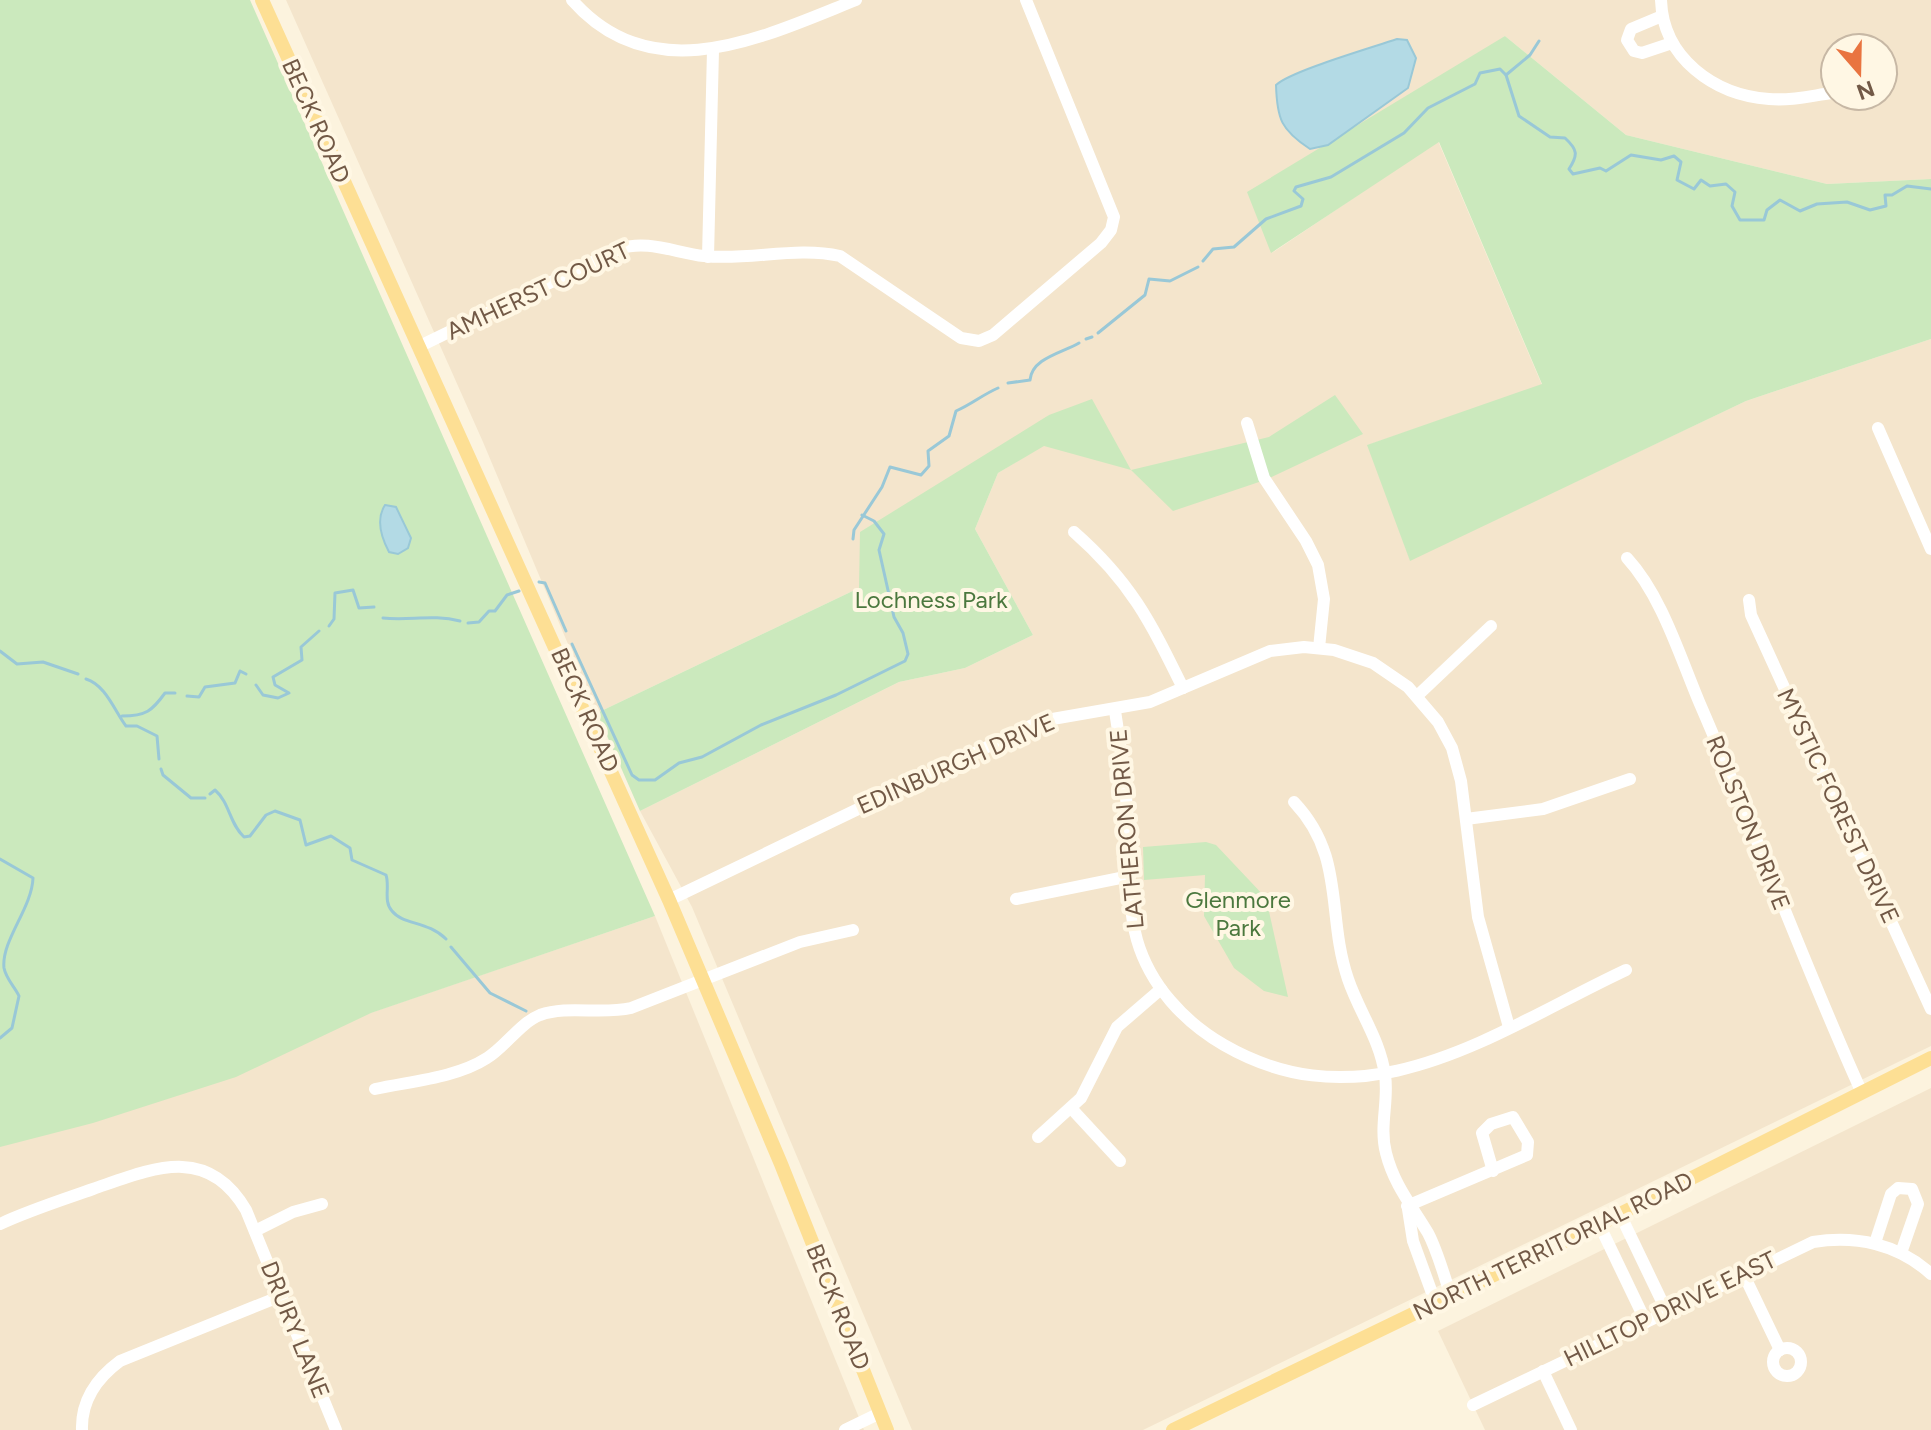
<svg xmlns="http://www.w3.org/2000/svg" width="1931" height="1430" font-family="Figtree,sans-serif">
<rect width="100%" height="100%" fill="#fcf3de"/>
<g fill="#f4e5cc" fill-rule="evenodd">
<path d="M286,0H1931V179L1827,184L1626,135L1505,36L1272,253L1438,141L1542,385L1368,445L1410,560L1746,401L1931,339V1046L1143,1430H912L692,907L640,811L899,682L965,668L1033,635L975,529L998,473L1044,445L1130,469L1049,415L859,588L597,713L483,442ZM1835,48H1883V96H1835Z"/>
<polygon points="655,916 864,1430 0,1430 0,1139"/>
<polygon points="1931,1088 1931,1430 1485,1430 1438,1331"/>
</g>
<g fill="#cbe9bd">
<polygon points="0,0 250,0 655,916 371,1013 236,1077 93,1123 0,1147"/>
<polygon points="1505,36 1626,135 1827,184 1931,179 1931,339 1746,401 1410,561 1367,445 1542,384 1439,142 1271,253 1247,192"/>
<polygon points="1335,395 1363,434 1265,480 1173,511 1131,470 1044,446 998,473 975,529 1033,635 965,668 899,682 640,811 597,713 859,588 860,532 1049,415 1092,399 1131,470 1269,437"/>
<polygon points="1206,842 1216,845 1266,898 1288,997 1264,991 1234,968 1204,916 1205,875 1144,880 1143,847"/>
</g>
<g fill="#b3dae5" stroke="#99c8d7" stroke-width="2">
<path d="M1397,39L1407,40L1416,58L1408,88L1328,145L1310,149C1281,130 1277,119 1276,85C1291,71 1371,48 1397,39Z"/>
<path d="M385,505L396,507L411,538L408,548L398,554L389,552C381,537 376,519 385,505Z"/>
</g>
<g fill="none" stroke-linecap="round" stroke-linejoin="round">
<g stroke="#99c8d7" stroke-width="3">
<polyline points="1506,75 1530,55 1539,41"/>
<path d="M1203,261L1213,249L1234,247L1266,219L1301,206L1303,199L1294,191L1296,187L1331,177L1404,133L1428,108L1475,84L1480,73L1500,69L1506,75L1519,116L1550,137L1565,138C1578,150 1578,155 1569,169L1573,174L1600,168L1606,171L1631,155L1661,160L1674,156L1681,162L1677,180L1694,189L1701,180L1710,186L1726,184L1735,192L1732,206L1740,220H1764L1767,210L1780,200L1800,211L1817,204L1847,202L1870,210L1886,206L1885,195H1892L1907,186L1931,189"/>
<polyline points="1098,333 1145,295 1149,279 1170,281 1198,267"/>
<polyline points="1086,339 1092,337"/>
<path d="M1008,383L1030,380C1032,358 1062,353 1079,343"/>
<path d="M853,539L854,530L882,487L890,467L921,475L929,466L928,451L949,436L956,411C972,404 982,395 998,388"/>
<polyline points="539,582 545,583 566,631"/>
<path d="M383,618C409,621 433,614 460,621"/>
<polyline points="468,623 479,622 489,611 495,611 507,595 519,591"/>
<polyline points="329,626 334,619 335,593 353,590 359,608 374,607"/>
<polyline points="572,644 632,775 639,780 655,780 679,763 702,757 761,725 836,695 905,661 908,654 903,633 894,617 879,550 884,534 874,521 862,515"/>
<polyline points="0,651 17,664 43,662 78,674"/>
<path d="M86,679C106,685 115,712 126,726H137L157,736L159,759"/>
<polyline points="256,685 263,695 278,698 289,693 275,685 273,677 302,660 301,647 319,631"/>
<polyline points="187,696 199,697 205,687 235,683 240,671 246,674"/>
<path d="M122,716C146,716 152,711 165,693H175"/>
<polyline points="161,769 163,775 191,798 205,798"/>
<path d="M210,794L215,790C230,803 229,823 244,837L250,836L266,815L275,811L300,820L306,845L331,836L350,848L352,860L386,875C390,887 383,901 392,911C403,925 428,921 446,939"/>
<path d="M0,859L33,878C32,908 1,941 4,968C6,979 15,987 19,996L12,1028L0,1038"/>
<polyline points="451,947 490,993 526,1011"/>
</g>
<g stroke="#fff" stroke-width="12">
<path d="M572,0C653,92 763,37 856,0"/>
<path d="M1661,0C1663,58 1714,95 1769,99C1790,101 1810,96 1831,93"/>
<polyline points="1662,16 1631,29 1627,40 1634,51 1642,53 1672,43"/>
<polyline points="708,257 713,50"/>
<path d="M418,347L619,249C647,239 676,253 704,256C749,261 796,246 840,256L961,338L979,341L993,335L1101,243L1111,230L1114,217L1026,0"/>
<polyline points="1247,423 1264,478 1306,541 1318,565 1324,599 1319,648"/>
<polyline points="1878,428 1931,549"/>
<path d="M1074,532C1131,582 1150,621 1183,688"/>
<path d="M1627,558C1662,596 1680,657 1700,704C1756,833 1804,965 1862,1093"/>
<polyline points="1749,600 1751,615 1931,1009"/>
<polyline points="1417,696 1491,626"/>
<path d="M1115,711C1121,749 1126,786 1128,825C1129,863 1127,904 1137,940C1150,985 1184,1022 1224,1045C1368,1128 1496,1031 1626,970"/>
<path d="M1294,802C1346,857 1326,914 1348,979C1359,1012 1380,1039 1385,1075C1389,1101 1379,1126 1386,1153C1394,1185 1412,1206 1428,1233C1438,1252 1444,1276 1451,1296"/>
<polyline points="1466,819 1543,809 1630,779"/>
<polyline points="1016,899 1130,876"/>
<polyline points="669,900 1041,721 1150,702 1270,651 1304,647 1334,650 1373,663 1408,687 1438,722 1452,748 1461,781 1478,917 1509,1027"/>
<path d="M375,1089C411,1081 456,1078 487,1058C505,1047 520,1023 540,1015C568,1005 601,1015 631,1008L800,942L853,930"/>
<polyline points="1071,1108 1120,1161"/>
<polyline points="1038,1137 1081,1098 1117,1027 1161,989"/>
<polyline points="1407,1206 1527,1155 1528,1142 1513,1117 1491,1124 1482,1133 1493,1171"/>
<polyline points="1408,1209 1413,1241 1436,1304"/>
<polyline points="1620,1214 1667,1312"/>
<path d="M0,1224C30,1210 62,1200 93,1189C151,1169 207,1143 246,1210L336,1430"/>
<polyline points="1599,1224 1646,1322"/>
<polyline points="255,1231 293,1212 322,1204"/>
<polyline points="1875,1243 1891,1194 1898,1188 1912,1189 1918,1204 1901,1253"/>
<polyline points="1743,1273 1780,1350"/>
<circle cx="1787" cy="1362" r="14"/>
<polyline points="1543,1371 1571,1430"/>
<path d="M1473,1405L1813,1242C1856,1235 1898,1244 1931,1274"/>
<path d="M82,1430C81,1400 97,1378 120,1361L281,1296"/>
<polyline points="845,1430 880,1413"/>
</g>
<g stroke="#fddf94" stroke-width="14">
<polyline points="262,0 669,900 781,1164 887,1430"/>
<polyline points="1173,1430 1620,1214 1931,1058"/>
</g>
</g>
<g text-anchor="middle" stroke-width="8" stroke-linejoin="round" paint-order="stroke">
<g font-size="24" fill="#725946" stroke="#fff7e4">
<text transform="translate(316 121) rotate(66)" y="8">BECK ROAD</text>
<text transform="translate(538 291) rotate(-25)" y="8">AMHERST COURT</text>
<text transform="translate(585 710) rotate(66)" y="8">BECK ROAD</text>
<text transform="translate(956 764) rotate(-24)" y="8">EDINBURGH DRIVE</text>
<text transform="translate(1838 806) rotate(65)" y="8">MYSTIC FOREST DRIVE</text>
<text transform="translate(1748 823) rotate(68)" y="8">ROLSTON DRIVE</text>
<text transform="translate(1127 829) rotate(-95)" y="8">LATHERON DRIVE</text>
<text transform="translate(1553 1246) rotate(-26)" y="8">NORTH TERRITORIAL ROAD</text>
<text transform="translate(838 1307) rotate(68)" y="8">BECK ROAD</text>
<text transform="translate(1670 1309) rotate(-26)" y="8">HILLTOP DRIVE EAST</text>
<text transform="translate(295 1330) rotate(68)" y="8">DRURY LANE</text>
</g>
<g font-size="24" fill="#4b783e" stroke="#fff7e4">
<text x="931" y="608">Lochness Park</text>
<text x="1238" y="908">Glenmore<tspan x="1238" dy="28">Park</tspan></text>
</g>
</g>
<g transform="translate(1859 72) rotate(160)"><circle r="38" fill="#fff7e4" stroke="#c7b8a5" stroke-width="2"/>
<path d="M0-6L14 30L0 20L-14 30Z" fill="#e97440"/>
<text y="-12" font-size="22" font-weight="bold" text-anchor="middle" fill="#725946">N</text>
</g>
</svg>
